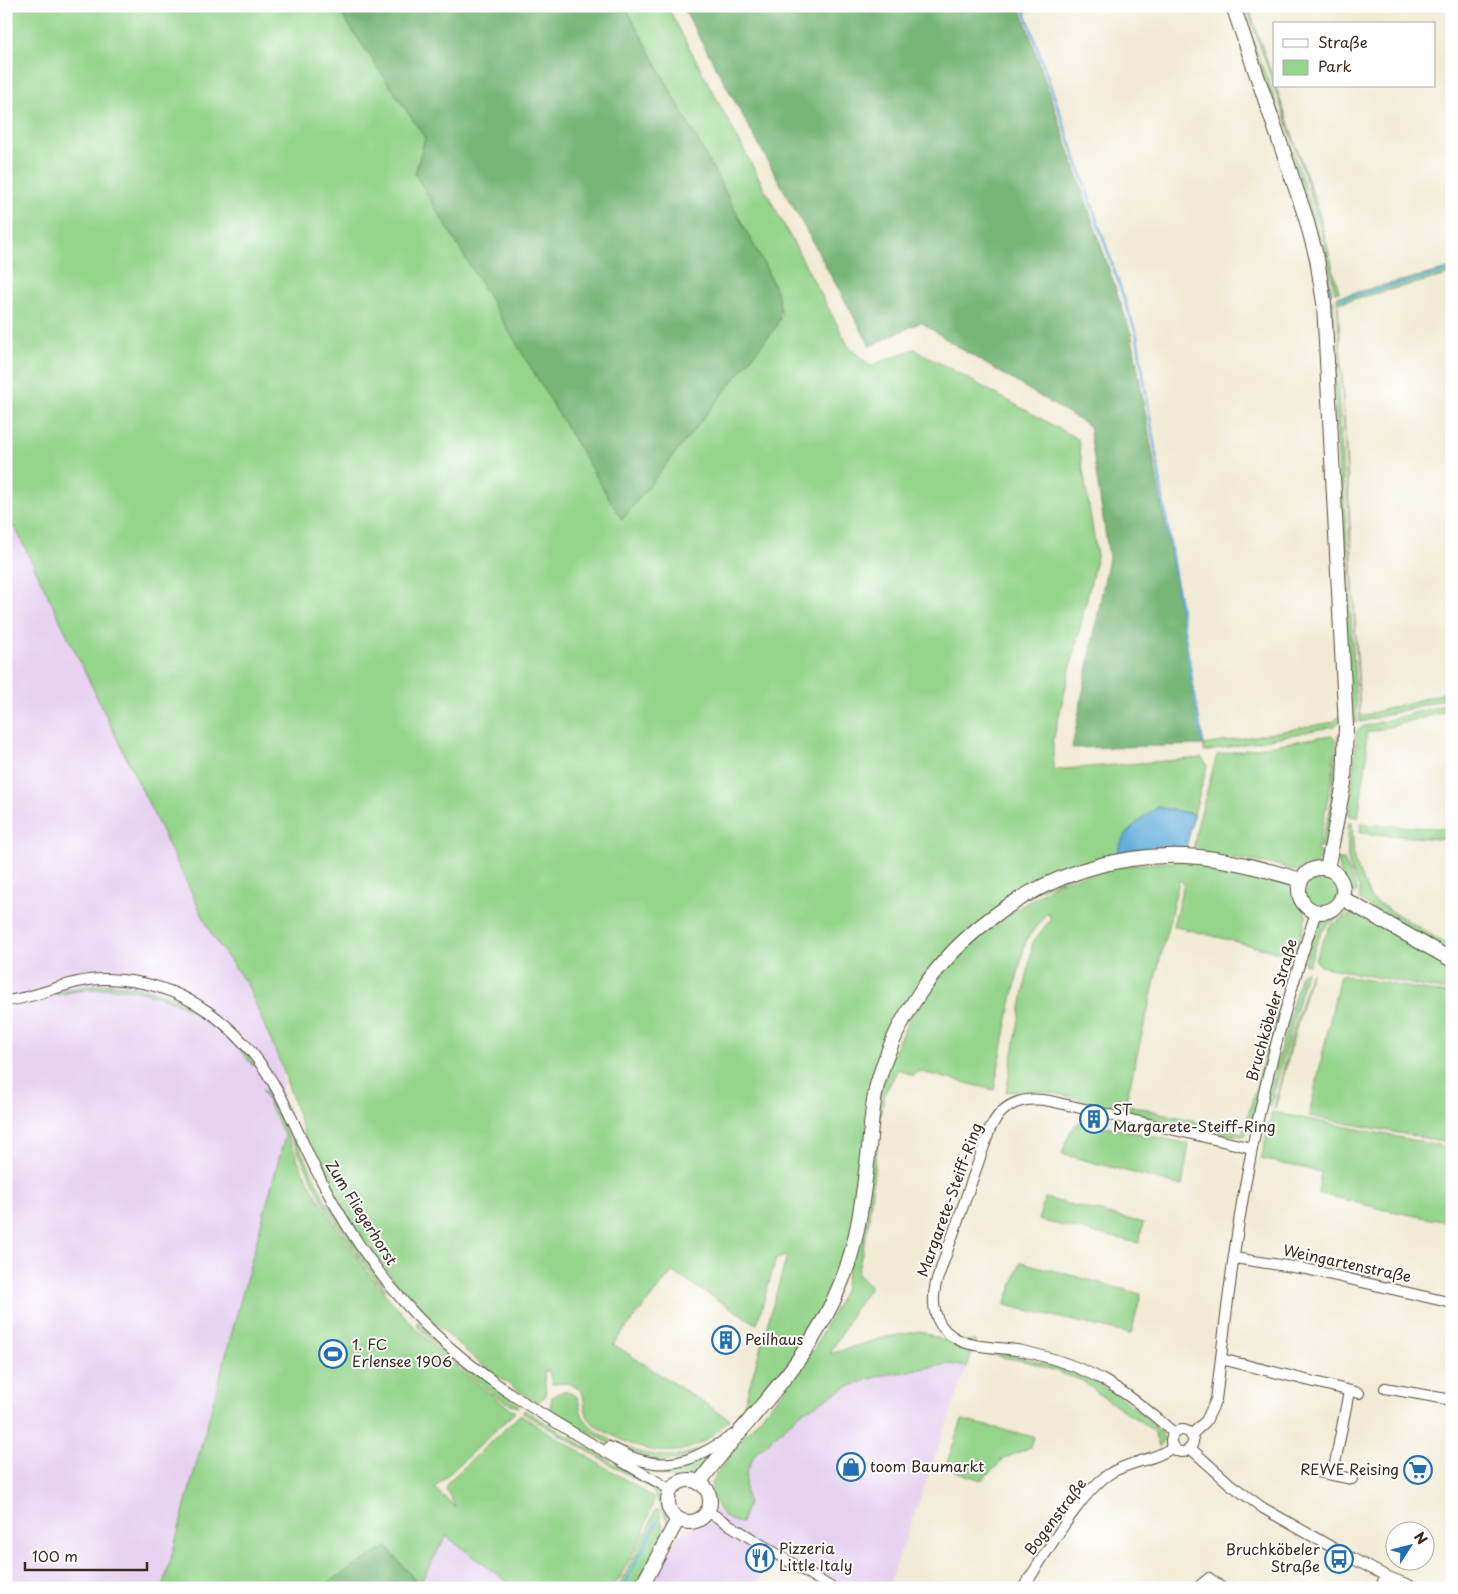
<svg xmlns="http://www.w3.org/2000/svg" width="1458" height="1594" font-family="'Playpen Sans',sans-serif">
<rect width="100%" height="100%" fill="#fff"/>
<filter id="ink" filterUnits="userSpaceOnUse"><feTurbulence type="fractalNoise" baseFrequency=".02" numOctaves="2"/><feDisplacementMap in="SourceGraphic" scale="10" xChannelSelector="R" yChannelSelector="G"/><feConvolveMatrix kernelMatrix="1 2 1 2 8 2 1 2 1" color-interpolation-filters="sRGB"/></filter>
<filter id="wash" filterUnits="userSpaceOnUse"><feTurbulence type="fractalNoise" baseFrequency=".0096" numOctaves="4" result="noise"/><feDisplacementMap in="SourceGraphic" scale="20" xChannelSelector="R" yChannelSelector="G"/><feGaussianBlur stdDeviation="1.12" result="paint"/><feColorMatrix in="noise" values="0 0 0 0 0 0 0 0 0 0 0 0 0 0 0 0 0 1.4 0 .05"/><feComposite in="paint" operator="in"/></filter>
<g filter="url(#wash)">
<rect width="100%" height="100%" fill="#f1ead4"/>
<g fill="#e6d2f0">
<polygon points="15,527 212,935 248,986 282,1068 285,1136 163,1588 6,1588 6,531"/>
<polygon points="949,1364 967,1367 888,1588 841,1588 776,1552 755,1588 651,1588 678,1536 689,1528 703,1524 714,1508 735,1523 748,1504 745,1488 746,1474 754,1455 799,1414 847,1387 879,1376"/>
<polygon points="446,1535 516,1588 418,1588"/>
</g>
<g fill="#94d48b" stroke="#687f54">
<path d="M6,6H336L425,138L415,174L768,338L782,315L778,296L764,264L625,6H667L849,347L870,366L914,349L1078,439L1097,556L1053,741V770L1202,758L1207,766L1194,814L1157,807C1140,820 1119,834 1117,857L1001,905L891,1036L854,1225L846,1254L811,1337L745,1416L724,1437L704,1452L662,1463L610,1444L588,1431L572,1426L559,1420L550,1409L552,1397C562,1390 567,1390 577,1397C580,1403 580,1413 584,1418C592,1430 608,1439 621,1445C673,1468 715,1455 744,1405L787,1256L776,1259L757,1324L672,1272L613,1344L729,1419C698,1457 658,1460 616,1437C606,1432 594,1427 588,1417C584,1410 585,1399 582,1391L569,1383L552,1384L549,1371H544L546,1396L537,1402L532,1400L484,1367L416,1306L396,1283L349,1219L334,1195L307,1143L282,1067L248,986L212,935L15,527L6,531Z"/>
<path d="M1237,6H1241C1274,101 1313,195 1332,293L1329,295Z"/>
<path d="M1246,6H1248L1318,209L1339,292H1335C1316,194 1278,101 1246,6Z"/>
<polygon points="1452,268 1452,274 1338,303 1360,714 1364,715 1452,691 1452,697 1360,722 1337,297"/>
<polygon points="1333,299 1357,723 1352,722 1330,303"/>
<polygon points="1452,703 1452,710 1366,733 1367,756 1358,818 1349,815 1357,731 1362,727"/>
<polygon points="1339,715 1343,718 1335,726 1204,752 1204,745 1334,722"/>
<polygon points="1331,735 1335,739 1332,778 1317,852 1324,855 1314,866 1295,871 1278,865 1193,852 1197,827 1217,755"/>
<polygon points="1338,735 1340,736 1342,757 1325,851 1320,847 1330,811"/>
<path d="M1349,823H1352L1354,860L1371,899L1452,947V956L1359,900L1360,889C1345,865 1347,851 1349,823Z"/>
<polygon points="1361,824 1452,829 1452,840 1360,833"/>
<path d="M1338,860H1344L1357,891L1354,896C1345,890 1338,870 1338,860Z"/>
<path d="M1184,861L1246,869L1290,883L1305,912L1306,917L1251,1129L1244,1136C1208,1135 1172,1123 1138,1114L1131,1115L1129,1105L1243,1133L1293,956L1173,926L1184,883L1179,880L1125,1105L1120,1109H1114C1076,1099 1045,1086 1006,1092L1033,942L1051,919L1047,912L1026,940L1011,1003L994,1090L918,1071L914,1076L898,1069L885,1093L880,1116L868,1227L857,1274L871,1287L854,1310L830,1354L882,1338L920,1331L942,1340L976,1341L967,1367L949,1364L879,1376L847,1387L799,1414L754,1455L746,1474L745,1488L748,1504L741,1523C720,1521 713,1501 711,1483L738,1443L790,1383L816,1345L844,1291L880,1091L897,1044L915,1008L971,939L1057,883L1118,866Z"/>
<circle cx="1321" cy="890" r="18"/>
<path d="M1347,911L1345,915C1318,926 1318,940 1309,965L1304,963C1312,942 1317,908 1347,911Z"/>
<polygon points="1354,913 1389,928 1452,965 1452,992 1320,966 1315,959 1330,926"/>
<polygon points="1306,971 1270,1108 1266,1104 1301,973"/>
<polygon points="1311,972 1275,1109 1274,1109 1290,1040"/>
<polygon points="1340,975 1452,995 1452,1143 1309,1116"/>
<path d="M107,984C158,987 205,1005 239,1044C245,1051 253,1057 253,1066C203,1002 137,975 58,995L55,994L58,991Z"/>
<polygon points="266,1088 272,1091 325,1199 385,1287 385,1291 358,1256 327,1209"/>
<path d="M262,1090C272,1095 296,1158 304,1173C360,1275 421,1345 515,1412L434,1488L456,1508L446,1489L447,1483L520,1415L652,1496L654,1500L643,1535L614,1588H516L446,1536L419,1585L387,1547L319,1588H163L285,1136Z"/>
<polygon points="1272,1112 1452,1148 1452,1223 1386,1210 1318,1193 1321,1172 1261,1159"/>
<path d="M1081,1121L1189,1144L1182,1186L1062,1154C1066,1142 1070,1127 1081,1121Z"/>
<polygon points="1045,1198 1143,1223 1139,1243 1038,1220"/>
<polygon points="1021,1262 1141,1294 1131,1334 1005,1305"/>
<path d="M417,1322L518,1404V1407C496,1402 436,1345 418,1327Z"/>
<path d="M989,1351C1047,1361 1104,1378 1147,1419C1153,1425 1161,1430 1164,1439L1159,1447L1153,1430L1100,1395L1083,1381L1032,1363L988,1354Z"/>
<polygon points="524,1410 655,1488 665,1499 668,1523 652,1489 526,1415 523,1413"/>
<polygon points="962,1420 1034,1437 1031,1447 1000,1460 1003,1461 981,1480 945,1468"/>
<polygon points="714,1451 716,1453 694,1475 676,1479 658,1475 634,1463 661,1467"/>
<polygon points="655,1510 659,1510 663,1528 666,1529 636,1588 618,1588 649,1528"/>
</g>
<g fill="#77b677" stroke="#59704a">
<path d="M336,6H625L764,264C773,285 787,305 776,327L622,520L415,174L425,138Z"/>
<polygon points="682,6 1020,6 1132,337 1204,745 1072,748 1109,557 1089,426 958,347 921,322 870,346"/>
<polygon points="387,1547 419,1585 418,1588 319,1588"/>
</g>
<path fill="#63aedb" stroke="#4f6c7c" d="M1157,807L1194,814L1186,849H1162L1117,857C1119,834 1140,820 1157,807Z"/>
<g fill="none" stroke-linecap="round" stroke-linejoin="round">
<g stroke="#63aedb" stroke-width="2.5">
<polyline points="1023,6 1137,336 1202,742"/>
<polyline points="1326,274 1330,292"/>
<polyline points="1340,299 1452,270"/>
<polyline points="623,1588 657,1522"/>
</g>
</g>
</g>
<g filter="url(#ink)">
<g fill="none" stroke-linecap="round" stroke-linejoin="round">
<defs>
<g id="minor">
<path d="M6,1001C41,997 71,978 106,979C185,980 244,1028 280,1095C294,1120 304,1147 317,1172C340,1218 370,1264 404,1302C476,1385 579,1435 671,1490"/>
<polyline points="1234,1258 1306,1269 1452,1303"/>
<polyline points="1221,1359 1359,1393"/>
<polyline points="1385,1388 1452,1400"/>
<circle cx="1182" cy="1441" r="11"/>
<path d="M1174,1433C1125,1389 1088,1365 1022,1351C1000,1346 972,1350 952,1336C934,1324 931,1303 936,1283L990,1129C1002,1103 1023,1096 1050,1101L1252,1148"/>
<path d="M1191,1435L1206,1421L1216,1400C1226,1316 1235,1232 1252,1149C1267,1069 1290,990 1316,912"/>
<path d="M609,1447C618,1450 627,1456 637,1459C675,1472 702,1455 733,1435"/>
<polyline points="1190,1448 1230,1484 1263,1508 1342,1553 1386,1576 1416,1588"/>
<polyline points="1318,1472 1352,1479"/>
<polyline points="1333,1474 1349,1391"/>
<polyline points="707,1511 832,1588"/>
<path d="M1023,1588C1044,1557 1080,1493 1109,1474C1129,1461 1154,1461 1173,1447"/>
<polyline points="1197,1588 1209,1578 1222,1588"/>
<polyline points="1380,1588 1386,1576"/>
</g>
<g id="major">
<polyline points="1233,6 1305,215 1317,259 1324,303 1346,727 1344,783 1327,869"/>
<circle cx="1321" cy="890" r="22"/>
<polyline points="1342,898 1452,960"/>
<circle cx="689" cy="1501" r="21"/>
<path d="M699,1483C749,1414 808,1366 841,1283C859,1240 863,1194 869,1148C871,1127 872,1106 877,1085C914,949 1044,850 1186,856C1226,858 1263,869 1301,880"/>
<polyline points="641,1588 678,1519"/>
</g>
</defs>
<use href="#minor" stroke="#564739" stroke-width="12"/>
<use href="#major" stroke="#564739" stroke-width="16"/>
<use href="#minor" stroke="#fff" stroke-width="10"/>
<use href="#major" stroke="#fff" stroke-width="14"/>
</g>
</g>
<defs>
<symbol id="building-ring" viewBox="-11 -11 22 22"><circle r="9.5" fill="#fff" stroke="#1f6fb2" stroke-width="1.5"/><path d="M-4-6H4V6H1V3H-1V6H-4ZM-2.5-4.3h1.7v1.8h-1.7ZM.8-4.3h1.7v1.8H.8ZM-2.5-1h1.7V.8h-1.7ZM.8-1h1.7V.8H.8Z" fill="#1f6fb2"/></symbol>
<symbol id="stadium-ring" viewBox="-11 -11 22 22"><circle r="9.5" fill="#fff" stroke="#1f6fb2" stroke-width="1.5"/><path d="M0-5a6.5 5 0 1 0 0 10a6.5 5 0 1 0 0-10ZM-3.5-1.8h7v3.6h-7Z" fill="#1f6fb2"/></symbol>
<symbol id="shop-ring" viewBox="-11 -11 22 22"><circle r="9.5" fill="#fff" stroke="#1f6fb2" stroke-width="1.5"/><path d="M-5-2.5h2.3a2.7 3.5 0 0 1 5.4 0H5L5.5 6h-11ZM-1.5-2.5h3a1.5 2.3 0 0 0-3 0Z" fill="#1f6fb2"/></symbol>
<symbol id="supermarket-ring" viewBox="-11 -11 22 22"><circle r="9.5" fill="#fff" stroke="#1f6fb2" stroke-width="1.5"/><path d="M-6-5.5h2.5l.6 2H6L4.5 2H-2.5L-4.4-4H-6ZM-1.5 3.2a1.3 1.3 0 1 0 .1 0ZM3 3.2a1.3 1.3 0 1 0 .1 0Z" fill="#1f6fb2"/></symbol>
<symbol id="restaurant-ring" viewBox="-11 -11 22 22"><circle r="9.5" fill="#fff" stroke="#1f6fb2" stroke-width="1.5"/><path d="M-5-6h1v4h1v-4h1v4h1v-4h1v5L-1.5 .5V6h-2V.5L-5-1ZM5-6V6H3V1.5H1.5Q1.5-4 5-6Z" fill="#1f6fb2"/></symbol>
<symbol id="bus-ring" viewBox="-11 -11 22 22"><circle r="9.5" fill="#fff" stroke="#1f6fb2" stroke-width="1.5"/><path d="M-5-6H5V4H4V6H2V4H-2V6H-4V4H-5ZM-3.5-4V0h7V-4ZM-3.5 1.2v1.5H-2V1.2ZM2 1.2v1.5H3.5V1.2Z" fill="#1f6fb2"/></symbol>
</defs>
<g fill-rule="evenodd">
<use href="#building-ring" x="1078" y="1103" width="32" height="32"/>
<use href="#building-ring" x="710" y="1324" width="32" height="32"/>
<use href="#stadium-ring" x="317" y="1338" width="32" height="32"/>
<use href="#shop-ring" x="835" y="1451" width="32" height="32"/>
<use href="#supermarket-ring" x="1402" y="1454" width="32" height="32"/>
<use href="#restaurant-ring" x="744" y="1542" width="32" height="32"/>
<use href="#bus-ring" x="1323" y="1543" width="32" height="32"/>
</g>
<g text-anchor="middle" stroke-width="4" stroke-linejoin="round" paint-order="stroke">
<g font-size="15" fill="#3b2a1e" stroke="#fff">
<text transform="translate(1272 1010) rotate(-74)" y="5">Bruchköbeler Straße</text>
<text transform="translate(950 1200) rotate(-70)" y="5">Margarete-Steiff-Ring</text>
<text transform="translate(361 1213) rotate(58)" y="5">Zum Fliegerhorst</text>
<text transform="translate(1347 1264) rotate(12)" y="5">Weingartenstraße</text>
<text transform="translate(1056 1517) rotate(-53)" y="5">Bogenstraße</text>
</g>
<g font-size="15" fill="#3b2a1e" stroke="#fff" text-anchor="start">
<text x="1113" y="1115">ST<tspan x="1113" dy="17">Margarete-Steiff-Ring</tspan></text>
<text x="745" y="1345">Peilhaus</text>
<text x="352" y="1350">1. FC<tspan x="352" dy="17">Erlensee 1906</tspan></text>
<text x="870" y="1472">toom Baumarkt</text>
<text x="1399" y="1475" text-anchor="end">REWE Reising</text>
<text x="779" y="1554">Pizzeria<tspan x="779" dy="17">Little Italy</tspan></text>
<text x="1320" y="1555" text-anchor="end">Bruchköbeler<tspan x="1320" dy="17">Straße</tspan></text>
</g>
</g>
<rect width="1458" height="1594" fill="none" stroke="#fff" stroke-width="25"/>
<rect x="1273" y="22" width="162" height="65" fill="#ffffff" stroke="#b1aaa5"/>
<rect x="1283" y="39" width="25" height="8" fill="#ffffff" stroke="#b1aaa5"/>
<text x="1318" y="48" font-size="15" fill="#3b2a1e">Straße</text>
<rect x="1283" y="60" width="25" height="15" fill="#94d48b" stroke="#b1aaa5"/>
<text x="1318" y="72" font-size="15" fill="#3b2a1e">Park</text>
<g transform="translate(1410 1546) rotate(54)"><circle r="24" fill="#ffffff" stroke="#b1aaa5"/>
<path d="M0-4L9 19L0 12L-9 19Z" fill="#1f6fb2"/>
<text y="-8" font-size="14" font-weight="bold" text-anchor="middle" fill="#3b2a1e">N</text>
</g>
<path d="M25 1562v8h122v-8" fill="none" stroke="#3b2a1e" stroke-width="2.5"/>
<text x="32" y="1562" font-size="15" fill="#3b2a1e" stroke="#ffffff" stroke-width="4" paint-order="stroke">100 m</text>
</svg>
